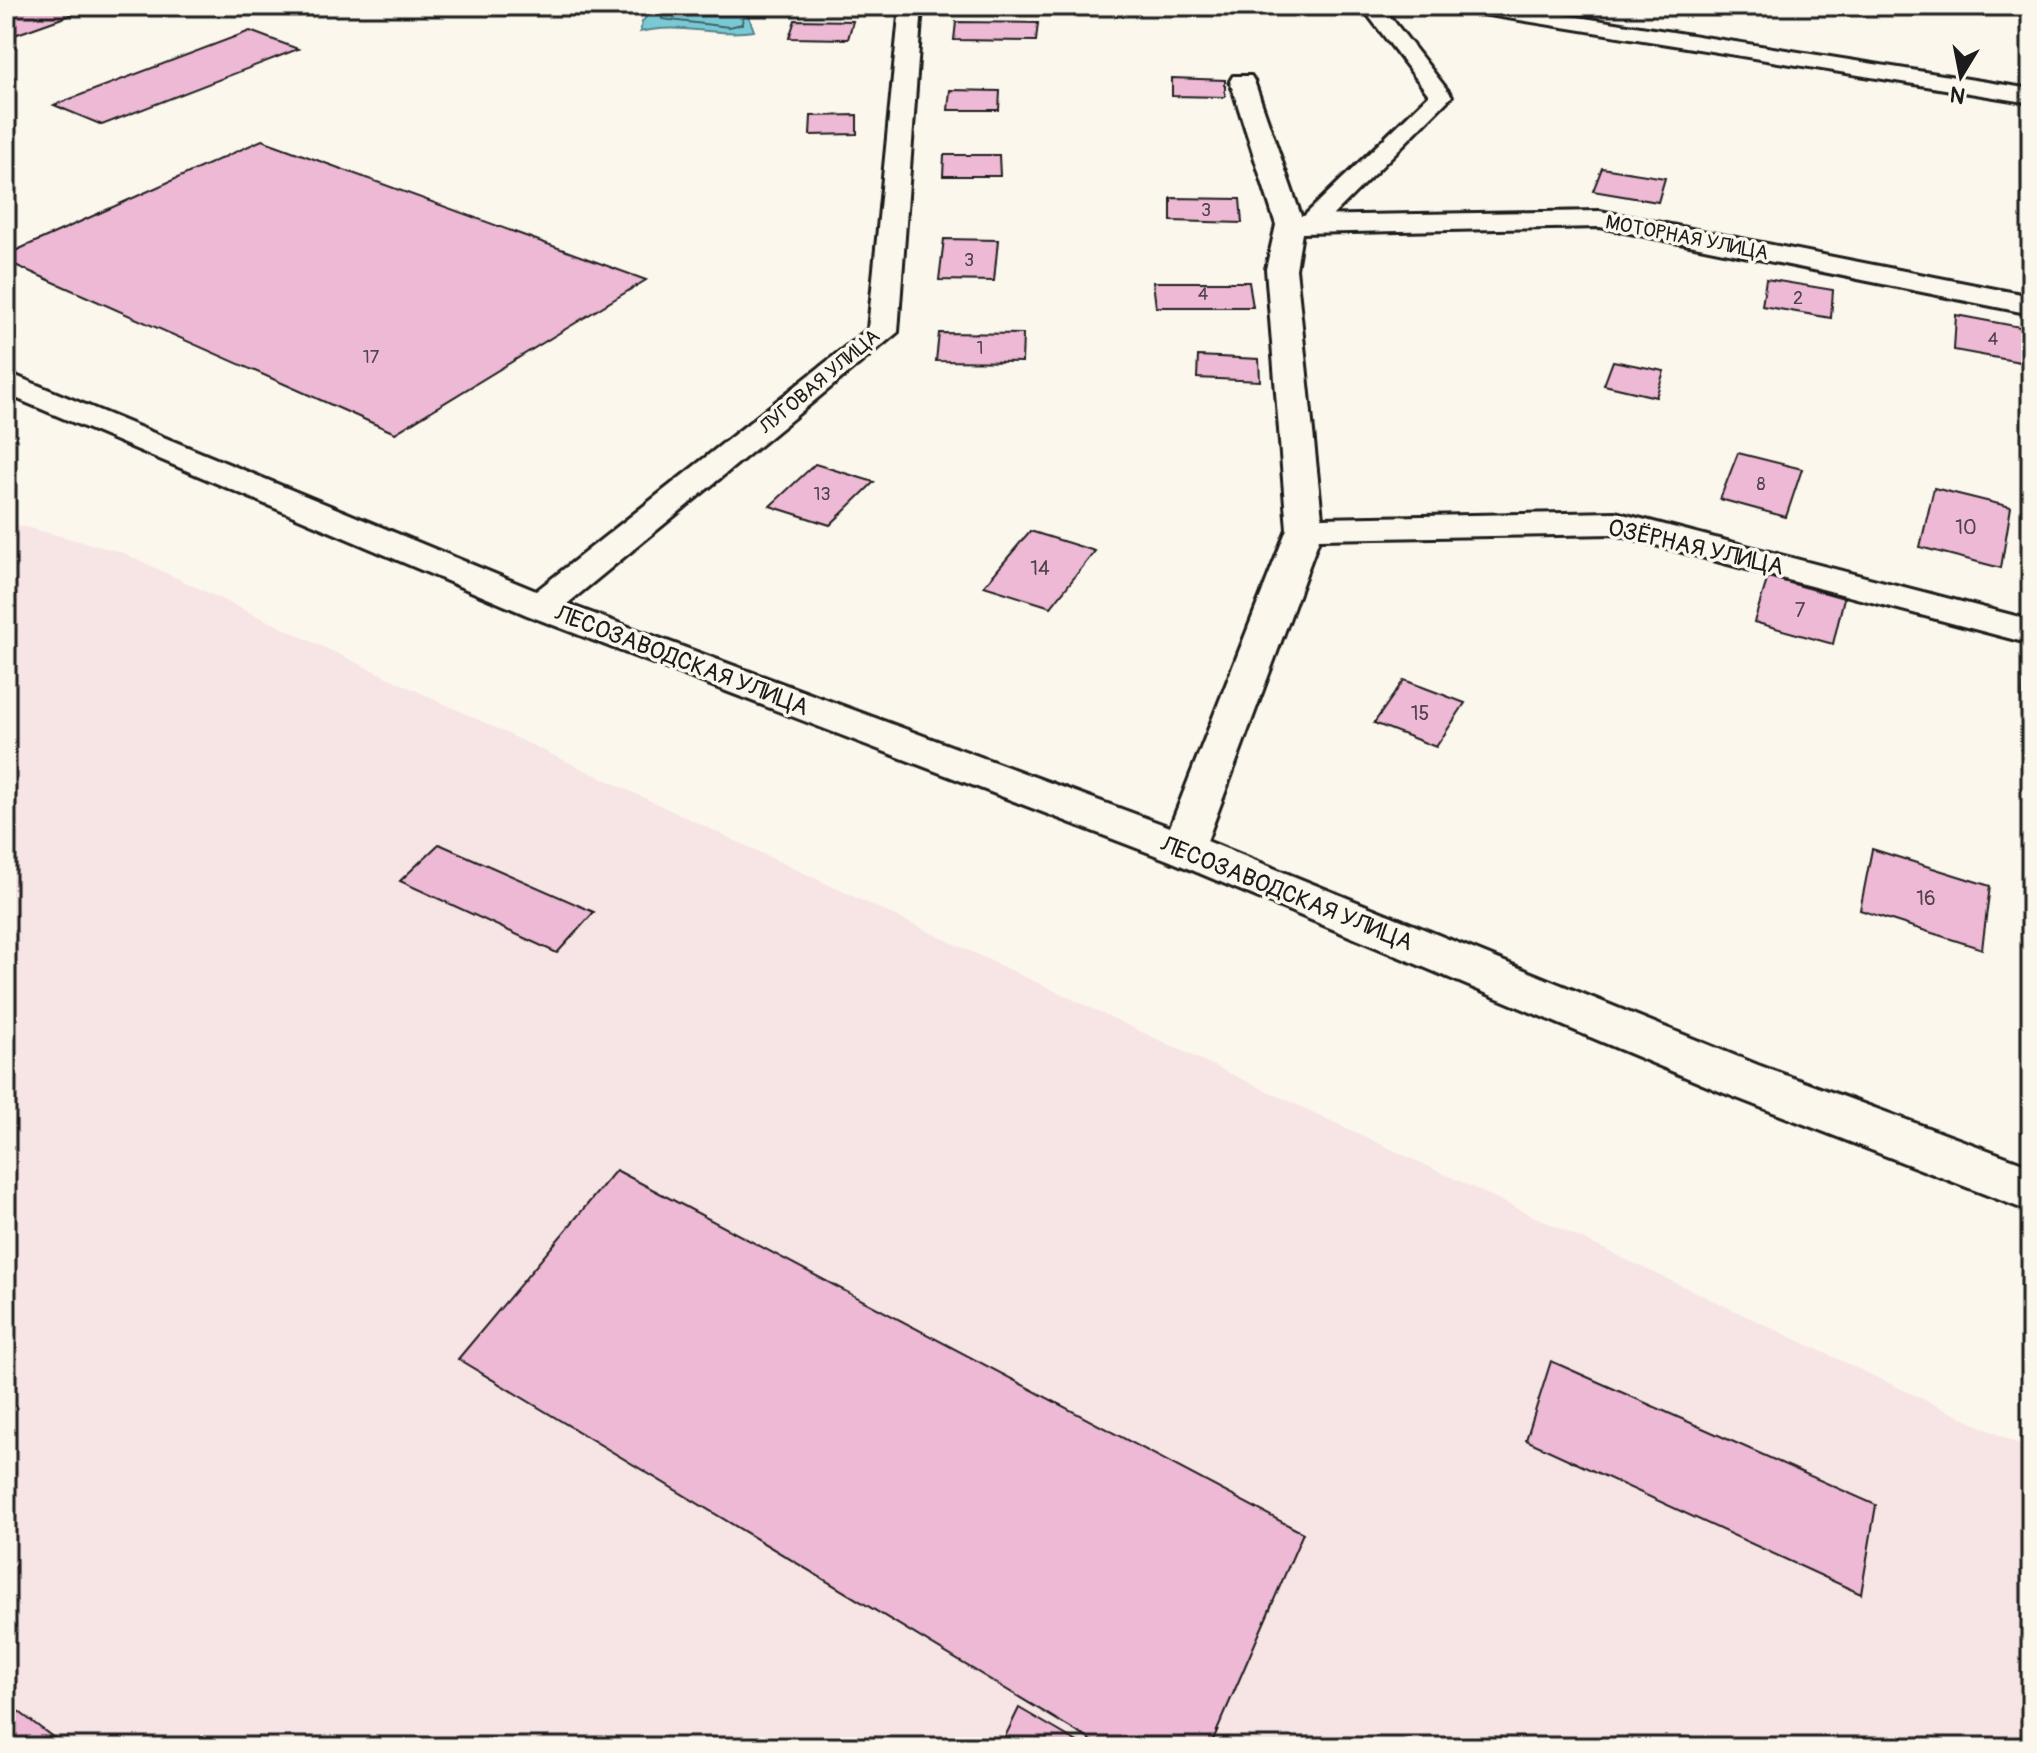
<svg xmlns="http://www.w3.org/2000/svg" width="2037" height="1753" font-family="Pangolin,sans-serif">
<rect width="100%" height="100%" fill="#fbf7ec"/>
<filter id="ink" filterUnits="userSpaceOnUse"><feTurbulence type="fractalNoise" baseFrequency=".0125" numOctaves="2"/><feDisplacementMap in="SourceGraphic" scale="16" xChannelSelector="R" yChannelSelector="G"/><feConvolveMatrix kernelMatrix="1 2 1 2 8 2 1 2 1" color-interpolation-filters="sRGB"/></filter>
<g filter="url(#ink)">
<polygon fill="#f7e4e5" points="6,522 121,552 2031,1450 2031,1747 6,1747"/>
<path fill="#7acad6" stroke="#54848c" stroke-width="2" d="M655,6H755L748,14L754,31C715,37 680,22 640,32L642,22Z"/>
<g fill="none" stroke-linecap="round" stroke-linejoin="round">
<polyline stroke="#426266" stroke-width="2" points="661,6 662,19 729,27 742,24 744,6"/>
</g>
<g fill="#edb9d5" stroke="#1c1c1c" stroke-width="2">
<polygon points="6,6 96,6 6,38"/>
<polygon points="795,20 853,21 848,39 789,38"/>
<polygon points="956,22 1038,23 1036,41 954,40"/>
<polygon points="250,31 298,49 102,125 54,105"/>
<polygon points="1172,78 1225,80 1225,97 1172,96"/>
<polygon points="950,90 1000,91 999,110 948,110"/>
<polygon points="857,115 857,134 810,135 811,116"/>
<polygon points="262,140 646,280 395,433 6,261 6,255"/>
<polygon points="944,155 999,155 1000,176 943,176"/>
<polygon points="1602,168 1665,178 1658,202 1593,191"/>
<polygon points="1171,198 1240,199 1242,223 1171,221"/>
<polygon points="944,239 998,240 994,281 939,280"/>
<polygon points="1766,279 1833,290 1831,318 1762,306"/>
<polygon points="1153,282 1249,282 1253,307 1156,307"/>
<polygon points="1956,315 2031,329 2031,364 1954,350"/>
<polygon points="939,333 1023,334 1022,362 936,361"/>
<polygon points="1198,356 1259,359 1260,381 1197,378"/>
<polygon points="1613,361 1664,371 1656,397 1604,385"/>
<polygon points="1738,453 1802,469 1786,517 1720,499"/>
<polygon points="815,464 874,482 830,525 770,506"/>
<polygon points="1934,488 2011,507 2001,568 1920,547"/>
<polygon points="1030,531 1095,551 1051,607 984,586"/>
<polygon points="1768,577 1844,598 1833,644 1754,622"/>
<polygon points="2024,660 2031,662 2031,738 2022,736"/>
<polygon points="1404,680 1465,703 1436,747 1374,723"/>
<polygon points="439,844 594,912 557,953 400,881"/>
<polygon points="1872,849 1990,886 1982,949 1860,910"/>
<polygon points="616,1170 1303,1533 1210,1747 1102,1747 458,1359"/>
<polygon points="1551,1361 1876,1505 1861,1594 1526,1440"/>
<polygon points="6,1702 66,1747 6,1747"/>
<polygon points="1019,1708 1086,1747 1000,1747"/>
</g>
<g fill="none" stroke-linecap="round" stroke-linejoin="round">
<defs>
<g id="service">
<polygon points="1361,6 1382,6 1452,96 1318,230 1300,230 1296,225 1300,220 1429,95"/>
<polygon points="1460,6 1509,6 2031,89 2031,103 1470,12"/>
</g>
<polygon id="minor" points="900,6 922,6 898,332 567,604 1170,827 1287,529 1266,269 1276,225 1230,81 1233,76 1251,76 1254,81 1301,216 1600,211 2031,296 2031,314 1600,227 1302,233 1296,269 1322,518 1615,512 2031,620 2031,644 1614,534 1319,539 1207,841 1758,1065 2031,1166 2031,1212 1724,1093 1168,860 527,615 6,394 6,372 536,591 868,329"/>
</defs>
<use href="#service" stroke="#1c1c1c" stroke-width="6"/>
<use href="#minor" stroke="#1c1c1c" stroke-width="6"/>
<use href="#service" fill="#fbf7ec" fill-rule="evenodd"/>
<use href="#minor" fill="#fbf7ec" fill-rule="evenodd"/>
</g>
</g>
<g text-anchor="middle" stroke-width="7" stroke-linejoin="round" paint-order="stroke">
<g font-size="18" fill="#50434a">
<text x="1206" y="216">3</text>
<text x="969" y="266">3</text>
<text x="1203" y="300">4</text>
<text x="1798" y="304">2</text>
<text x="1993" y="345">4</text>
<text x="980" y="354">1</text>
<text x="371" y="363">17</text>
<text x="1761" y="490">8</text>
<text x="822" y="500">13</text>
</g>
<g font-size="20" fill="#1c1c1c" stroke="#fbf7ec">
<text transform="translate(1687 237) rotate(11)" y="7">МОТОРНАЯ УЛИЦА</text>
<text transform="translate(819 381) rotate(-40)" y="7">ЛУГОВАЯ УЛИЦА</text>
</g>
<g font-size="20" fill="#50434a">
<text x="1966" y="534">10</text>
<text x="1040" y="575">14</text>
<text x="1800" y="617">7</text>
<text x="1420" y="720">15</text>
<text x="1926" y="905">16</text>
</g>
<g font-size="24" fill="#1c1c1c" stroke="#fbf7ec">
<text transform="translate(1696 547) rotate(13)" y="8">ОЗЁРНАЯ УЛИЦА</text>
<text transform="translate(682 660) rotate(21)" y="8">ЛЕСОЗАВОДСКАЯ УЛИЦА</text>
<text transform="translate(1287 893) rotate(22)" y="8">ЛЕСОЗАВОДСКАЯ УЛИЦА</text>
</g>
</g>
<rect width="2037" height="1753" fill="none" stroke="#fbf7ec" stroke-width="32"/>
<rect x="16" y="16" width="2005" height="1721" fill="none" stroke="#1c1c1c" stroke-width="3" filter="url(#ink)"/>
<g transform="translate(1961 76) rotate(190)" stroke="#fbf7ec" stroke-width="6" paint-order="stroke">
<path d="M0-6L14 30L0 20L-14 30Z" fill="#1c1c1c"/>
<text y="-12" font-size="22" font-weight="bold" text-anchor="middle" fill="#1c1c1c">N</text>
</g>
</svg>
